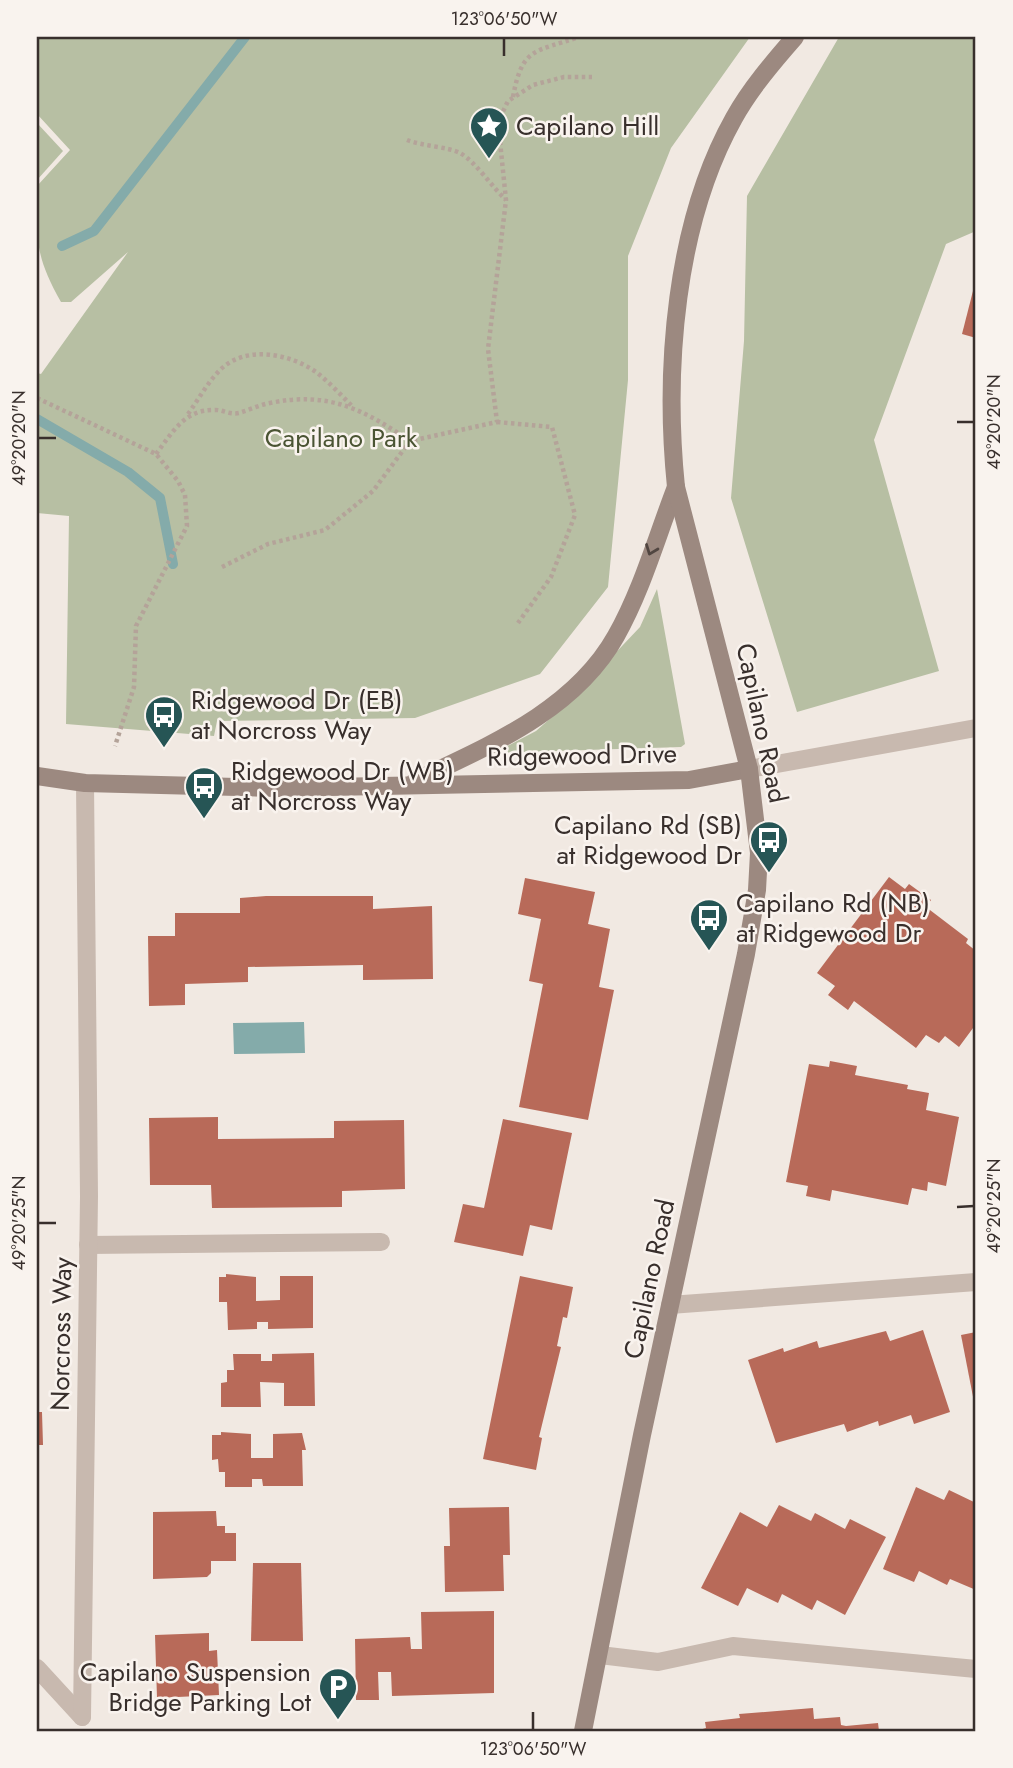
<svg xmlns="http://www.w3.org/2000/svg" width="1013" height="1768" font-family="Jost,sans-serif">
<rect width="100%" height="100%" fill="#f1e9e2"/>
<g fill="#b7bfa3">
<path d="M37,37H750L671,148L628,256V380L608,587L540,674L415,718L217,721L214,736L66,724L69,516L37,513V373L41,374L128,252L71,302H61C34,254 37,240 37,186L70,150L37,114Z"/>
<polygon points="839,37 976,37 976,231 946,244 874,440 939,671 797,712 731,498 744,341 747,196"/>
<polygon points="37,123 63,151 37,180"/>
<polygon points="657,589 685,744 681,747 494,753 536,731 570,701 640,627"/>
</g>
<polygon fill="#84abaa" points="304,1022 305,1053 234,1054 233,1023"/>
<g fill="none" stroke-linecap="round" stroke-linejoin="round">
<g stroke="#84abaa" stroke-width="10">
<polyline points="62,246 94,231 245,37"/>
<polyline points="37,419 128,472 160,498 173,564"/>
</g>
</g>
<g fill="#b86a59">
<polygon points="974,287 976,287 976,338 962,334"/>
<polygon points="889,877 905,889 909,884 931,900 926,907 968,939 966,943 976,951 974,971 976,973 976,1024 959,1047 945,1036 939,1043 926,1035 916,1048 854,1001 848,1010 828,995 835,986 817,973"/>
<polygon points="525,878 595,892 588,924 610,929 599,987 614,990 588,1120 519,1107 543,984 529,981 541,919 518,914"/>
<polygon points="266,896 373,896 373,909 432,906 433,979 363,980 363,965 248,967 248,982 185,984 185,1005 149,1006 148,936 175,936 175,913 240,913 240,898"/>
<polygon points="830,1061 857,1066 855,1075 908,1085 907,1089 929,1093 926,1110 959,1117 946,1186 928,1182 927,1191 912,1188 908,1205 832,1190 830,1201 806,1196 808,1186 786,1182 809,1064 829,1067"/>
<polygon points="218,1117 218,1139 334,1138 334,1121 404,1120 405,1189 342,1191 342,1207 212,1208 211,1185 150,1185 149,1118"/>
<polygon points="503,1119 572,1133 552,1230 530,1225 523,1256 454,1242 463,1204 484,1208"/>
<polygon points="226,1274 256,1277 256,1301 280,1300 280,1276 313,1276 313,1328 268,1329 268,1322 257,1322 257,1329 228,1330 227,1302 219,1302 219,1277 226,1277"/>
<polygon points="520,1276 573,1287 567,1318 563,1317 557,1346 561,1347 539,1437 542,1438 536,1470 483,1459"/>
<polygon points="923,1330 950,1412 914,1424 911,1415 879,1426 878,1421 847,1432 844,1424 776,1443 748,1360 783,1348 784,1352 817,1341 819,1348 886,1331 890,1341"/>
<polygon points="976,1332 976,1406 975,1407 961,1335"/>
<polygon points="314,1353 315,1406 284,1406 284,1383 260,1382 261,1407 221,1407 221,1383 227,1382 227,1370 234,1370 233,1354 261,1354 261,1361 272,1361 272,1354"/>
<polygon points="37,1412 42,1412 43,1445 37,1445"/>
<polygon points="221,1432 251,1434 251,1458 273,1458 273,1434 302,1433 306,1450 302,1450 303,1486 263,1486 262,1479 252,1479 252,1487 225,1487 225,1472 219,1472 218,1459 212,1460 212,1435 221,1435"/>
<polygon points="916,1487 944,1500 949,1490 976,1503 976,1590 950,1579 947,1585 919,1571 914,1582 883,1569"/>
<polygon points="779,1505 811,1521 815,1513 845,1529 850,1519 886,1537 845,1615 817,1600 812,1610 782,1594 778,1603 747,1588 738,1606 701,1588 740,1512 767,1527"/>
<polygon points="509,1507 510,1555 503,1555 504,1591 445,1592 444,1546 450,1546 449,1508"/>
<polygon points="216,1511 217,1526 225,1526 225,1533 236,1533 236,1561 211,1561 211,1573 207,1577 153,1579 153,1512"/>
<polygon points="253,1563 301,1563 303,1641 251,1641"/>
<polygon points="494,1611 494,1693 392,1696 391,1672 378,1672 379,1700 356,1700 355,1639 410,1637 411,1649 422,1649 421,1612"/>
<polygon points="209,1633 209,1651 217,1650 219,1695 157,1698 155,1635"/>
<polygon points="813,1708 814,1719 840,1717 841,1725 846,1726 878,1723 879,1731 696,1731 706,1728 705,1722 740,1718 739,1714"/>
</g>
<g fill="none" stroke-linecap="round" stroke-linejoin="round">
<g stroke="#b4a399" stroke-width="4.5" stroke-dasharray="3.5 3.5" stroke-linecap="butt">
<path d="M513,97C522,47 535,52 579,37"/>
<path d="M407,140C422,146 449,147 460,153C475,161 492,187 506,200"/>
<polyline points="37,398 156,454 178,481 185,495 187,526 136,626 134,687 115,746"/>
<path d="M188,414C198,400 208,382 220,370C245,345 289,353 316,372C329,382 341,395 352,406"/>
<polyline points="497,422 552,427 575,515 551,577 518,623"/>
<path d="M156,454C172,433 184,410 213,410C222,409 229,415 239,413C249,410 259,405 270,403C328,391 363,409 410,441"/>
<polyline points="222,567 268,544 325,530 373,491 410,441 497,422 488,349 506,200 498,122 508,101 533,85 564,77 592,77"/>
</g>
<g stroke="#c8b9af" stroke-width="18">
<polyline points="88,1245 381,1242"/>
<polyline points="670,1305 976,1282"/>
<polyline points="600,1655 658,1662 733,1646 976,1669"/>
</g>
<g stroke="#c8b9af" stroke-width="18">
<polyline points="749,769 976,728"/>
<polyline points="37,1668 82,1717"/>
<polyline points="82,1717 89,1196 85,783"/>
</g>
<g stroke="#9c8980" stroke-width="18">
<polyline points="37,776 85,783 278,788 689,780 749,769"/>
<path d="M415,781C488,746 574,711 616,636C642,590 657,536 676,487"/>
<path d="M583,1731L642,1435L746,954L757,890L759,853L749,769L676,487C664,369 675,223 734,118C750,89 774,61 795,37"/>
</g>
</g>
<defs><path id="oneway-chevron" d="M-2-3.5L2.5 0L-2 3.5" fill="none" stroke-width="1.6" stroke-linecap="round" stroke-linejoin="round" transform="scale(1.75)"/></defs>
<use stroke="#514641" href="#oneway-chevron" transform="translate(651 550) rotate(111)"/>
<path fill="none" stroke="#382f2c" stroke-width="2.5" d="M504,38V56M957,422H974M38,438H56M957,1207L974,1206M38,1223H56M533,1712V1730"/>
<defs>
<symbol id="sight-pin" viewBox="-11 -11 22 30"><path d="M0 17L-7.5 6A9.5 9.5 0 1 1 7.5 6Z" fill="#265555" stroke="#f9f3ee"/><path d="M0-6L1.8-2.2L6-1.7L2.9 1.2L3.7 5.4L0 3.3L-3.7 5.4L-2.9 1.2L-6-1.7L-1.8-2.2Z" fill="#fff"/></symbol>
<symbol id="bus-pin" viewBox="-11 -11 22 30"><path d="M0 17L-7.5 6A9.5 9.5 0 1 1 7.5 6Z" fill="#265555" stroke="#f9f3ee"/><path d="M-5-6H5V4H4V6H2V4H-2V6H-4V4H-5ZM-3.5-4V0h7V-4ZM-3.5 1.2v1.5H-2V1.2ZM2 1.2v1.5H3.5V1.2Z" fill="#fff"/></symbol>
<symbol id="parking-pin" viewBox="-11 -11 22 30"><path d="M0 17L-7.5 6A9.5 9.5 0 1 1 7.5 6Z" fill="#265555" stroke="#f9f3ee"/><path d="M-3.5-5.5H1a3.5 3.5 0 0 1 0 7H-1V5.5H-3.5ZM-1-3.4V-.6H.8a1.4 1.4 0 0 0 0-2.8Z" fill="#fff"/></symbol>
</defs>
<g fill-rule="evenodd">
<use href="#sight-pin" x="467" y="104" width="44" height="60"/>
<use href="#bus-pin" x="142" y="693" width="44" height="60"/>
<use href="#bus-pin" x="182" y="764" width="44" height="60"/>
<use href="#bus-pin" x="747" y="818" width="44" height="60"/>
<use href="#bus-pin" x="687" y="896" width="44" height="60"/>
<use href="#parking-pin" x="316" y="1665" width="44" height="60"/>
</g>
<g text-anchor="middle" stroke-width="5" stroke-linejoin="round" paint-order="stroke">
<g font-size="26" fill="#382f2c" stroke="#f9f3ee" text-anchor="start">
<text x="516" y="135">Capilano Hill</text>
<text x="191" y="709">Ridgewood Dr (EB)<tspan x="191" dy="30">at Norcross Way</tspan></text>
<text x="231" y="780">Ridgewood Dr (WB)<tspan x="231" dy="30">at Norcross Way</tspan></text>
<text x="742" y="834" text-anchor="end">Capilano Rd (SB)<tspan x="742" dy="30">at Ridgewood Dr</tspan></text>
<text x="736" y="912">Capilano Rd (NB)<tspan x="736" dy="30">at Ridgewood Dr</tspan></text>
<text x="311" y="1681" text-anchor="end">Capilano Suspension<tspan x="311" dy="30">Bridge Parking Lot</tspan></text>
</g>
<g font-size="26" fill="#4a5433" stroke="#f9f3ee">
<text x="341" y="447">Capilano Park</text>
</g>
<g font-size="26" fill="#382f2c" stroke="#f9f3ee">
<text transform="translate(762 723) rotate(78)" y="9">Capilano Road</text>
<text transform="translate(582 755) rotate(-1)" y="9">Ridgewood Drive</text>
<text transform="translate(649 1279) rotate(-78)" y="9">Capilano Road</text>
<text transform="translate(61 1334) rotate(-89)" y="9">Norcross Way</text>
</g>
</g>
<rect width="1013" height="1768" fill="none" stroke="#f9f3ee" stroke-width="77"/>
<rect x="38" y="38" width="936" height="1692" fill="none" stroke="#382f2c" stroke-width="2.5"/>
<g font-size="18" text-anchor="middle" fill="#382f2c">
<text x="504" y="25">123°06'50"W</text>
<text transform="translate(994 422) rotate(-90)" y="6">49°20'20"N</text>
<text transform="translate(19 438) rotate(-90)" y="6">49°20'20"N</text>
<text transform="translate(994 1206) rotate(-90)" y="6">49°20'25"N</text>
<text transform="translate(19 1223) rotate(-90)" y="6">49°20'25"N</text>
<text x="533" y="1755">123°06'50"W</text>
</g>
</svg>
